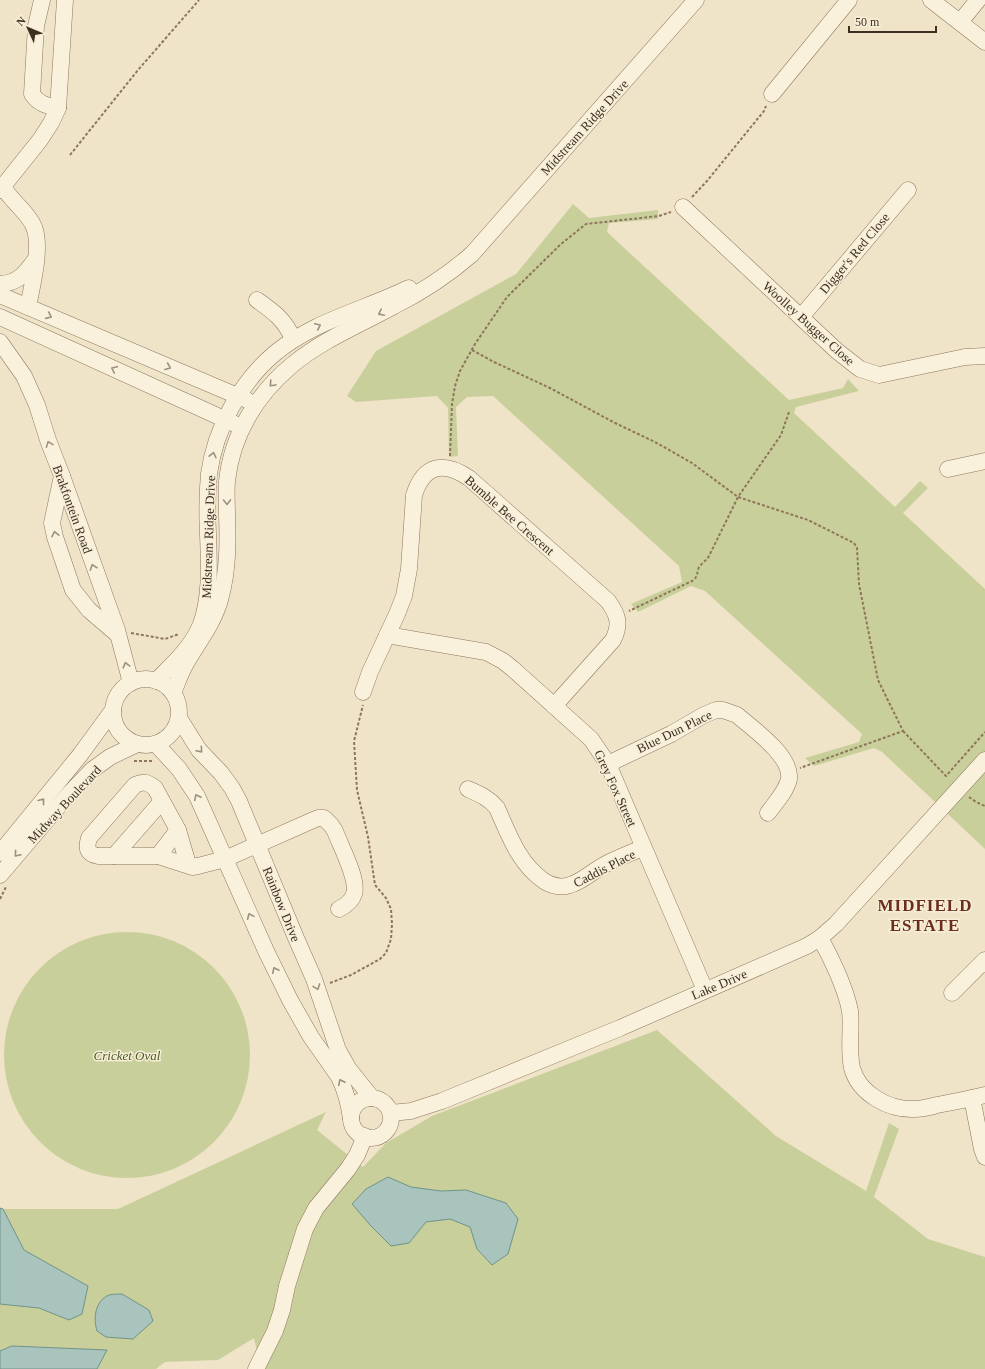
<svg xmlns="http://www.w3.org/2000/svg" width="985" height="1369" font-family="'Times New Roman',serif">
<rect width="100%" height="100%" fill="#f0e4c8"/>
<g fill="#c9cf9b">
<polygon points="573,204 589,218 658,210 658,219 609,223 607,232 789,400 843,388 848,379 859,391 796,407 794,413 895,507 920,481 928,488 903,513 985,589 985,849 882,752 874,748 814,766 805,758 859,742 862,734 705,591 691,586 638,612 631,604 682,582 679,566 493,396 467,397 456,407 458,456 449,457 448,408 437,396 356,402 347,396 376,351 516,274"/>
<circle cx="127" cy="1055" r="123"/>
<polygon points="657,1030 776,1136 866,1191 889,1123 899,1129 874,1197 928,1239 985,1257 985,1369 261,1369 254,1338 218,1360 165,1362 156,1369 0,1369 0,1209 118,1209 326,1112 317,1130 363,1167 386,1143 432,1116"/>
</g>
<g fill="#a9c4bc" stroke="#6f938a">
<polygon points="388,1177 411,1187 441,1191 466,1190 506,1203 518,1219 508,1254 492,1265 477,1249 470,1227 450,1219 426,1222 409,1243 391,1246 371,1226 352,1204 366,1189"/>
<polygon points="0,1208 3,1209 24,1250 88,1286 82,1314 69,1320 39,1308 0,1304"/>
<path d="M122,1294L149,1310L153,1321L133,1339L106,1337L97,1331C93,1318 95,1301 109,1295C113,1294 119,1294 122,1294Z"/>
<polygon points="12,1346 107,1350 97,1369 0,1369 0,1351"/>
</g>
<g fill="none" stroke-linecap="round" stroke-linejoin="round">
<defs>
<g id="minor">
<path d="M42,0L36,26L32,94C38,104 48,106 58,108"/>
<polyline points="931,0 985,42"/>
<polyline points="960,22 978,0"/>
<polyline points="772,94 849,0"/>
<path d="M0,187C6,190 10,197 15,202C22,210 30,217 34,227C42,247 32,286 28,307"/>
<polyline points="0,190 40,140 51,123 58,108 65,0"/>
<polyline points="683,207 837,351 860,369 879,375 965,357 985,356"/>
<path d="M0,284C18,283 25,274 35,260"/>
<polyline points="0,295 247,400"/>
<path d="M257,300C274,312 285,320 293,339"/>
<polyline points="0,317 235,424"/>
<polyline points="801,317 908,190"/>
<polyline points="0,342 24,376 37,405 48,440 62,476 117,630 131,683"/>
<polyline points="948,469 985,461"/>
<polyline points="62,476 52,523 55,537 73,590 89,610 117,634"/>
<polyline points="387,635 486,652 503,661 513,669 591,739 608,764 705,990"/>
<circle cx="146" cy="712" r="33"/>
<path d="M156,681C173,664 192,647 201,624C211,596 209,564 208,534C207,514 207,494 209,474C215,429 240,383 274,354C313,321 364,310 409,288"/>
<path d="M363,692L370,672L397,614L404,596L409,569L414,495C424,464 444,461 469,478L608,601C618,615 621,624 613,640L554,706"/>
<path d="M173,693C177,684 180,674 185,665C198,642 215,622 221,596C228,569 228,542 227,515C227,504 226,492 227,481C232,435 256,395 292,365C322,340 359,325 394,306C422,292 448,275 472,254L696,0"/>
<polyline points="179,718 199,750 221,773 232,788 239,801 296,938 314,979 338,1050 348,1068 372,1098"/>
<path d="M156,744L179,769L197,796L266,951L290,1000L311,1037L339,1077C346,1091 349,1104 351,1119"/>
<path d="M608,764L671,734L704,715L716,710H723L737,715C753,729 792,756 789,779C786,792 775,803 768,813"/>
<path d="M468,789C479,794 489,798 497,808C509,835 519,864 544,881C552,886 561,888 570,885C583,881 593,871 604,865C617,858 630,853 643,848"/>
<polyline points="0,853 80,755 113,710"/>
<polyline points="114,856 162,801"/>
<polyline points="158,856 178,830"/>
<path d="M188,864L178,830L155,788C147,782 144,781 135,785L89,838C86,848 87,854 98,856H158L192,867L198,866L225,859L311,821L318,818H324L331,825L335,831C340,845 359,880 354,894C352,901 345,906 339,909"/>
<polyline points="0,875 68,795 92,770 110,757 137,744"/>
<path d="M820,938C831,957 846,989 850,1011C852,1030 848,1050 852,1068C859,1094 889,1110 914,1109C921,1109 930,1107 937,1105C953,1102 969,1099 985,1095"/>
<polyline points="952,993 985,960"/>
<polyline points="972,1098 982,1149 985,1157"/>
<circle cx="371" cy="1118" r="20"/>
<polyline points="391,1113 411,1111 442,1101 620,1028 807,946 820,938 836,924 985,760"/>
<polyline points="256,1369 275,1331 282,1310 287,1286 305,1229 316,1208 348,1169 357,1155 365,1136"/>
</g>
</defs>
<use href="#minor" stroke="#8d765c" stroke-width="17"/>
<g stroke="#8d765c" stroke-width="2" stroke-dasharray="3 2" stroke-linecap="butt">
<polyline points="70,155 138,70 199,0"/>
<polyline points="692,197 707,181 764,111 766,106"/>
<path d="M472,350L494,362L550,388L615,423L655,442L692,463L738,497L709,556C706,561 702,563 699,567C697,572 698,575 694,580L629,611"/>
<polyline points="789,412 781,435 738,497 808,520 854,543 857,548 859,584 878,680 903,731 800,768"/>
<polyline points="450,456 452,404 455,386 460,371 475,344 507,297 561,244 586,224 659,216 671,212"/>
<polyline points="131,633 165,639 179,634"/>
<polyline points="903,731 946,776 985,732"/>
<polyline points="134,761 154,761"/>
<polyline points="969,797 976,802 985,806"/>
<polyline points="0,899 6,887"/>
<polyline points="330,983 351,975 380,959 386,953 391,939 392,924 391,909 386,898 375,885 368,837 357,790 354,741 363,705"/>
</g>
<use href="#minor" stroke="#faf1dc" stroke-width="16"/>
</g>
<defs><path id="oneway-chevron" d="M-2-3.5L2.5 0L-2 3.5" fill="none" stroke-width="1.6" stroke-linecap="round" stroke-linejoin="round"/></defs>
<g stroke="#9c907e">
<use href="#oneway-chevron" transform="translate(381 313) rotate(153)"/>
<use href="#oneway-chevron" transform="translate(49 316) rotate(24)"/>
<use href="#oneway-chevron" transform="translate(318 326) rotate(-25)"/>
<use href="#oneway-chevron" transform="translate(168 367) rotate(23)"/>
<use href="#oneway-chevron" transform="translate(114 369) rotate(-155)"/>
<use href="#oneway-chevron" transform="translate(272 384) rotate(133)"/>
<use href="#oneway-chevron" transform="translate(49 444) rotate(-111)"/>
<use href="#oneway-chevron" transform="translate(213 455) rotate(-77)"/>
<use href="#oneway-chevron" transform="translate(227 502) rotate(89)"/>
<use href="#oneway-chevron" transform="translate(55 534) rotate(-102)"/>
<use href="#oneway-chevron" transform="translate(93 567) rotate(-109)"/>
<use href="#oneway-chevron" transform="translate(126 665) rotate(-105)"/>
<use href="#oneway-chevron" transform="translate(200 750) rotate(49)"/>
<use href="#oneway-chevron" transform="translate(197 797) rotate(-116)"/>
<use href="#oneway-chevron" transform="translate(42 801) rotate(-52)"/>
<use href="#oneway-chevron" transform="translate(17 854) rotate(130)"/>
<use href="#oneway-chevron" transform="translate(250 916) rotate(-114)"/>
<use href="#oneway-chevron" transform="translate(275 970) rotate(-116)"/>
<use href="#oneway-chevron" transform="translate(317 987) rotate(70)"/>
<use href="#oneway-chevron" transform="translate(341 1082) rotate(-116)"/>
</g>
<g text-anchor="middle" stroke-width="3" stroke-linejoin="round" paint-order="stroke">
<g font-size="13" fill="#3d2e20" stroke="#f7eed8">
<text transform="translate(584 127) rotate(-48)" y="5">Midstream Ridge Drive</text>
<text transform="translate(854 253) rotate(-50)" y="5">Digger's Red Close</text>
<text transform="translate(809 323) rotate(42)" y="5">Woolley Bugger Close</text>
<text transform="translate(73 509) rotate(70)" y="5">Brakfontein Road</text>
<text transform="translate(510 515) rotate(41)" y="5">Bumble Bee Crescent</text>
<text transform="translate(208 537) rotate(-88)" y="5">Midstream Ridge Drive</text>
<text transform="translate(674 731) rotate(-26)" y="5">Blue Dun Place</text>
<text transform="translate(616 788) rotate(65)" y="5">Grey Fox Street</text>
<text transform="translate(64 804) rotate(-47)" y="5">Midway Boulevard</text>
<text transform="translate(604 868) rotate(-27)" y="5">Caddis Place</text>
<text transform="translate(282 904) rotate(68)" y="5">Rainbow Drive</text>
<text transform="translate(719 984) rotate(-23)" y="5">Lake Drive</text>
</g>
<g font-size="13" font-style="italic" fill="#4d5a26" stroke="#f7eed8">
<text x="127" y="1060">Cricket Oval</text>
</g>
<g font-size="17" font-weight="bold" letter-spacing="1" fill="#6b2e1e" stroke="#f7eed8">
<text x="925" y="911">MIDFIELD<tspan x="925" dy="20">ESTATE</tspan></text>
</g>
</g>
<g transform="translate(28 28) rotate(314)" stroke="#f7eed8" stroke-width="3" paint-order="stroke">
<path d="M0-3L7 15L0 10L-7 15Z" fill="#3d2e20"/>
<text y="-6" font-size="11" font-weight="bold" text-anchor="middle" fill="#3d2e20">N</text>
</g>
<path d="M849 26v6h87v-6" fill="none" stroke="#3d2e20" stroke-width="2"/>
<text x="855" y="26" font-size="12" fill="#3d2e20" stroke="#f7eed8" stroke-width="3" paint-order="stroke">50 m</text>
</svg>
